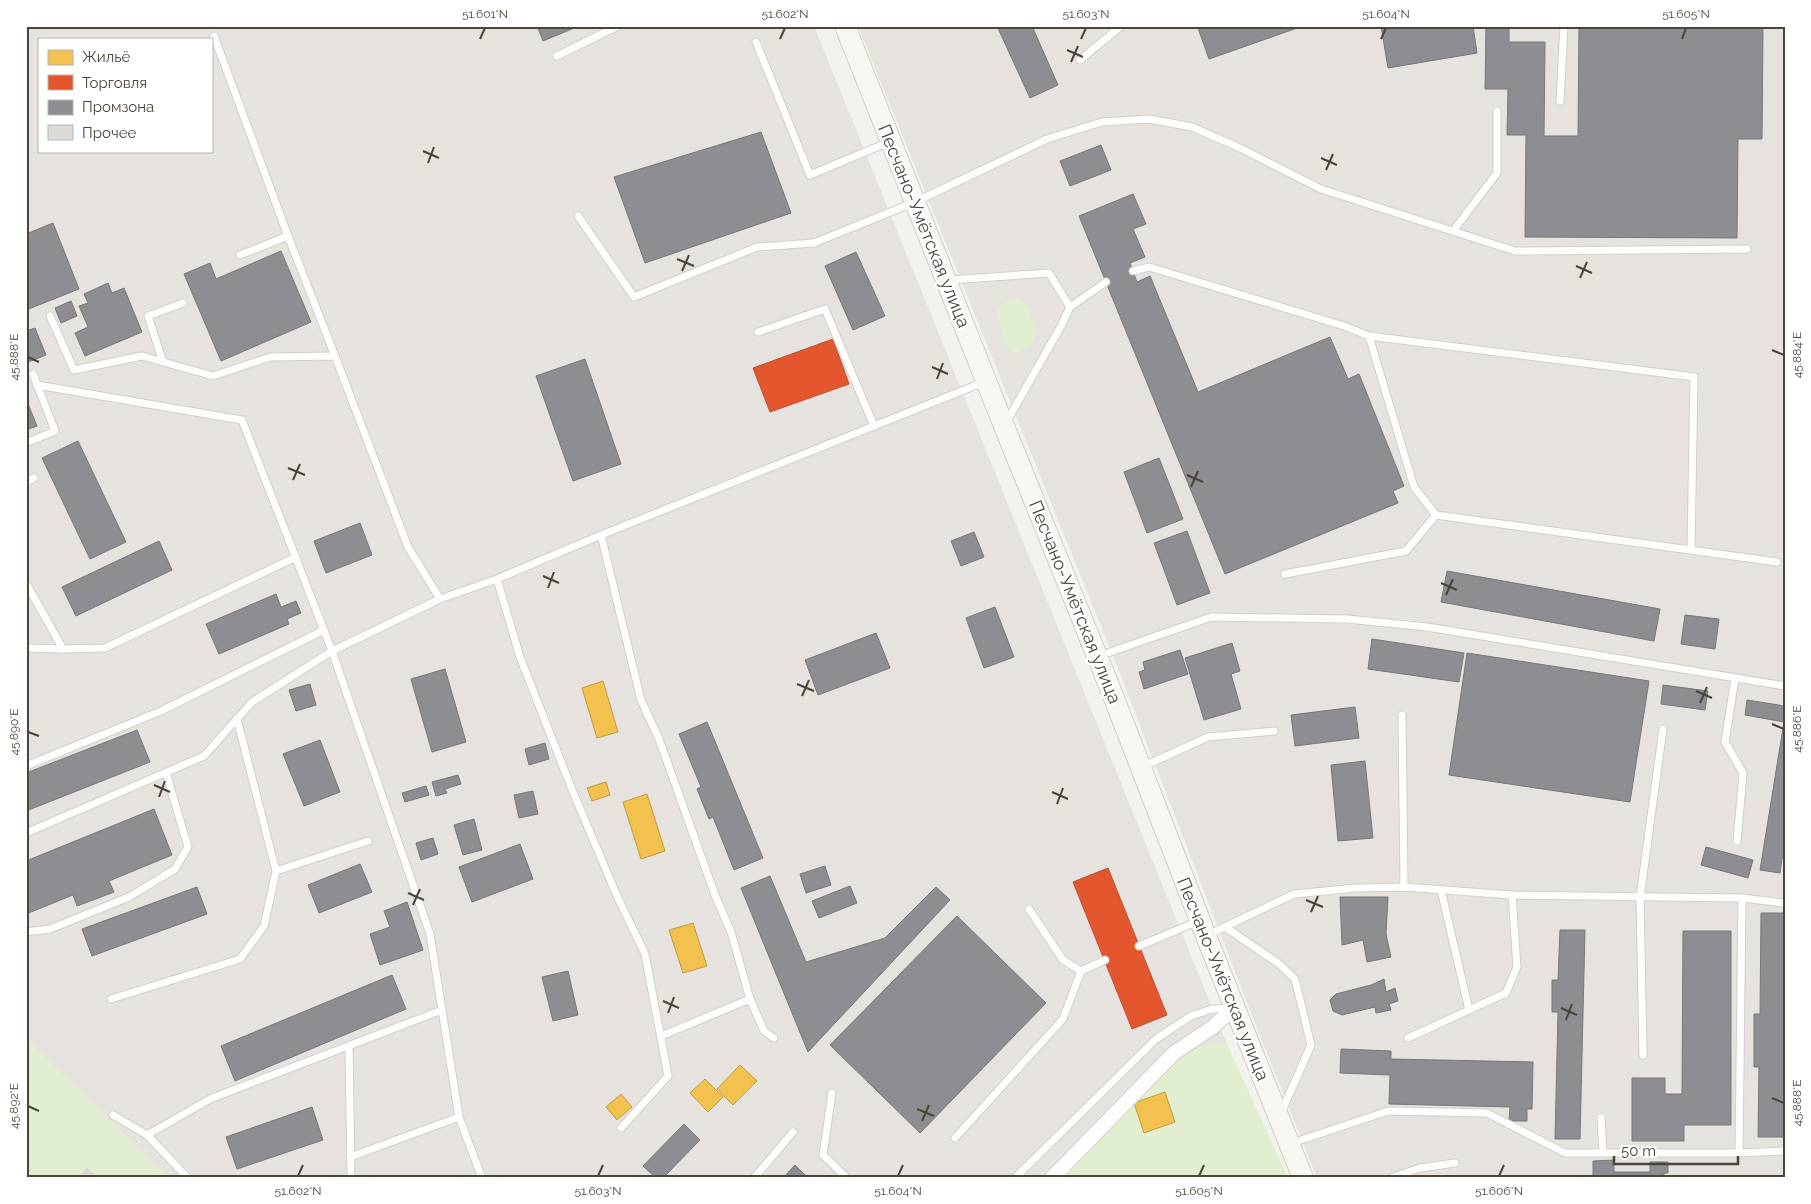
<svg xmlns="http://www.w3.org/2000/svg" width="1811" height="1204" font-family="Raleway,sans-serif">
<rect width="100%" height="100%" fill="#f4f2ee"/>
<g fill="#e6e2de" fill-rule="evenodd">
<path d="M26,26H814L1226,1042L1166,1053L1046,1178H168L26,1039ZM39,39H211V151H39Z"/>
<polygon points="858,26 1785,26 1785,1178 1317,1178 1256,1026 1116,663"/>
</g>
<g fill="#e1eecf">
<polygon points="1014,297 1027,304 1037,331 1032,345 1017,353 1007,347 996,314 1000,304"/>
<polygon points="26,1039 168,1178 26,1178"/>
<polygon points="1226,1042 1288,1178 1046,1178 1166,1053"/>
</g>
<g fill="#e6e3df">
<polygon points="849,384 862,418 785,451 770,413"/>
<polygon points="1185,680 1199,723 1156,738 1142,694"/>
</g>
<g fill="#f2c14e" stroke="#c09c48">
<polygon points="603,681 618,732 597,738 582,688"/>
<polygon points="606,782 610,795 592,801 587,788"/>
<polygon points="647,794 665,851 641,859 623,802"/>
<polygon points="693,923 707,966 683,973 669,930"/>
<polygon points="740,1065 757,1081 733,1105 717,1089"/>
<polygon points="705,1079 723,1097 708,1112 690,1093"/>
<polygon points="1165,1092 1175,1122 1144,1133 1134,1103"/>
<polygon points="621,1094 632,1107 617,1120 606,1107"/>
</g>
<g fill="#e4572e" stroke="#b65131">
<polygon points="833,339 849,384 770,412 753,368"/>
<polygon points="1108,868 1167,1015 1132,1029 1073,882"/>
</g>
<g fill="#8d8d92" stroke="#797777">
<polygon points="537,26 579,26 543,41"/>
<polygon points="997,26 1032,26 1058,85 1030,98"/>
<polygon points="1202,26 1303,26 1209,59 1198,28"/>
<polygon points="1381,26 1473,26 1477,53 1388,68"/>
<polygon points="1486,26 1509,26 1509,42 1545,42 1544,136 1578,136 1579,26 1763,26 1762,139 1738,139 1737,238 1525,237 1526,135 1507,135 1508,89 1485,89"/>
<polygon points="761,132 791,213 645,263 614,177"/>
<polygon points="1101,145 1111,170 1070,186 1060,161"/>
<polygon points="1133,194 1146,224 1133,229 1145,257 1130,263 1137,282 1150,276 1198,392 1330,337 1348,379 1359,374 1404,486 1393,491 1398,503 1225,574 1079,216"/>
<polygon points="53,223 79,289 26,310 26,234"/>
<polygon points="281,251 311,322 221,361 184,274 210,263 216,279"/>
<polygon points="856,252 885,316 853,330 825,266"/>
<polygon points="108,283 112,293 124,288 142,332 85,356 75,333 88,327 79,306 88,303 84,294"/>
<polygon points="71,301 77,316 61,323 55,308"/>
<polygon points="35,328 46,355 26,363 26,331"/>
<polygon points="585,359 621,464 573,481 536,376"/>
<polygon points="26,399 37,426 26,430"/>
<polygon points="78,441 126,542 90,559 42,458"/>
<polygon points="1159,458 1183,519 1147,533 1124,472"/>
<polygon points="360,523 372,555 326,573 314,541"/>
<polygon points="1187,531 1210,593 1177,605 1154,543"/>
<polygon points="974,532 984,557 961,566 951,541"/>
<polygon points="159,541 172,570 76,616 62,587"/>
<polygon points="1447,571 1660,609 1654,641 1441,602"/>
<polygon points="276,594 281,607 296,601 301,613 287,619 289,624 219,654 206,624"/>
<polygon points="995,607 1014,657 984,668 966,618"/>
<polygon points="1685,615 1719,619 1715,649 1681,644"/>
<polygon points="876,633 890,668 818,695 805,660"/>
<polygon points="1372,639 1464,653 1459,682 1368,669"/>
<polygon points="1232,643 1240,671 1231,674 1241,709 1204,720 1185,658"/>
<polygon points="1180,650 1188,674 1144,689 1139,672 1145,670 1143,662"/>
<polygon points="1467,653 1649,681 1630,802 1449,775"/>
<polygon points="445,669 466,742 432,752 411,679"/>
<polygon points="310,684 316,705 296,711 289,690"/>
<polygon points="1663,685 1708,691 1705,710 1661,704"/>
<polygon points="1747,700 1785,706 1785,858 1782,858 1780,873 1760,870 1784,722 1745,715"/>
<polygon points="1355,707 1359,738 1295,746 1291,715"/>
<polygon points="707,722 763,858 734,870 713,817 709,819 697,789 701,787 679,734"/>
<polygon points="137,730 150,762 26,811 26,773"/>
<polygon points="320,740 340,792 304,806 283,754"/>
<polygon points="545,743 549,759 529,765 525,749"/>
<polygon points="1365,761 1373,838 1338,841 1331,765"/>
<polygon points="458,775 461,784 445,789 447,793 436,796 432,782"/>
<polygon points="426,786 429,795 405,802 402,793"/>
<polygon points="533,791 538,814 519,818 514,795"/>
<polygon points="154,809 172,855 109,881 114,892 77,906 73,895 26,914 26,861"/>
<polygon points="474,819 482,850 463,855 454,825"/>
<polygon points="433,838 438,854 421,860 416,843"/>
<polygon points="520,844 533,879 472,902 459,867"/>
<polygon points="1706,847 1753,860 1748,878 1701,865"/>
<polygon points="360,864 372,892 319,913 308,885"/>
<polygon points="825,866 831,885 806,893 800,874"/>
<polygon points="770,876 806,962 885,938 936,887 950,900 808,1052 741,888"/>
<polygon points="850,886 857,903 819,918 812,901"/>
<polygon points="197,887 207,914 92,956 82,929"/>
<polygon points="1340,897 1388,897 1386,934 1391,957 1367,962 1363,940 1342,945"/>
<polygon points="407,902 423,950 380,965 370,934 390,927 384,911"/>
<polygon points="1761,913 1785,913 1785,1137 1758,1137 1759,1067 1754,1067 1754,1014 1760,1014"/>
<polygon points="957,916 1046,1003 920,1133 830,1045"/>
<polygon points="1560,930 1585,930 1580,1139 1555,1139 1558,1012 1552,1012 1552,980 1558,980"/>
<polygon points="1683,931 1731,931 1731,1125 1684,1125 1684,1141 1632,1141 1632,1078 1665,1078 1665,1094 1682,1094"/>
<polygon points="568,971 578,1015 553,1021 542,977"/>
<polygon points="392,975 406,1009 235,1081 221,1046"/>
<polygon points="1384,979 1386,992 1395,988 1398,1001 1389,1004 1391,1010 1376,1013 1375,1007 1342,1015 1333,1011 1330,1000 1336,994 1371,985"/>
<polygon points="1341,1049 1391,1051 1391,1059 1533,1062 1532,1109 1527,1109 1527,1121 1509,1121 1510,1107 1389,1104 1390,1075 1340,1073"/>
<polygon points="312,1107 323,1140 237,1169 226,1137"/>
<polygon points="684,1124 700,1140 663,1178 656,1178 643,1166"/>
<polygon points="1614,1160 1614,1172 1650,1172 1650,1162 1668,1162 1668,1173 1664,1173 1664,1178 1593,1178 1593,1161"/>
<polygon points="795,1165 808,1178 783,1178"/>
</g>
<polygon fill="#dedbd6" stroke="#dcd9d4" points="87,1168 96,1177 95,1178 86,1178 82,1173"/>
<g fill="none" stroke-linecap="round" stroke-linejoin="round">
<defs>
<g id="service">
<polyline points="214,36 288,236"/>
<polyline points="756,42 810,175 889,142"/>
<polyline points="557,56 618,26"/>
<polyline points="1080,60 1121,26"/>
<polyline points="1560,101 1564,26"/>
<polyline points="578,216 634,297 757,247 814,243 915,202 1047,139 1102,122 1149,119 1192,127 1240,148 1321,189 1515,251 1747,249"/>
<polyline points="1453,231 1497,173 1497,111"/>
<polyline points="240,255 288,236 335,356"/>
<polyline points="1133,271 1149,267 1344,326 1369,336 1414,487 1436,515 1777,562"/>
<polyline points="949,280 1049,273 1070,307 1061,326 1007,421"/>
<polyline points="1070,307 1106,282"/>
<polyline points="758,332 825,309 874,426"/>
<polyline points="1369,336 1694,377 1691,549"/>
<polyline points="163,362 148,316 183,303"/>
<polyline points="37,385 242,420 332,651 440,599 408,547 335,356 270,357 213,376 142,356 74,370 50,316"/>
<polyline points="26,443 55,431 33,374"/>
<polyline points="26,482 34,478"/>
<polyline points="601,535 984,382"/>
<polyline points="1285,574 1406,551 1436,515"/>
<polyline points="497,579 601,535 641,700 659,739 715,895 731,932 750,999"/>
<polyline points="26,583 63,649"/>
<polyline points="440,599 497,579 520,657 571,787 617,896 645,954 668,1076 621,1128"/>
<polyline points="26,648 63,649 105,648 296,557"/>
<polyline points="1099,656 1211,617 1347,619 1427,627 1785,686"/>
<polyline points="1735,678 1725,742 1743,773 1737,841"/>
<polyline points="1402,715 1404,887"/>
<polyline points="237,719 276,871 368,841"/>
<polyline points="26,766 161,711 324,630"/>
<polyline points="1142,767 1208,737 1274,731"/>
<polyline points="26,833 204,756 252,702 332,651 430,934 459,1117 482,1178"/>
<polyline points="1441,890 1469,1010"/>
<polyline points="1742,898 1739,1153 1785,1151"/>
<polyline points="1029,909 1063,960 1081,971"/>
<polyline points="1225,927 1278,963 1295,979 1311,1045 1281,1113"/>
<polyline points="26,932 50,929 129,897 175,869 188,847 166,773"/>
<polyline points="1208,935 1294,894 1356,888 1404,887 1512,895 1742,898 1785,903"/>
<polyline points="1139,946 1199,921"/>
<polyline points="111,999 240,959 264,926 276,871"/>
<polyline points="661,1036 750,999 764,1031 774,1038"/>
<polyline points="1408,1038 1506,993 1517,967 1512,895"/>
<polyline points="349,1046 351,1178"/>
<polyline points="1643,1055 1640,897 1663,729"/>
<polyline points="832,1093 823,1155 847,1178"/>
<polyline points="113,1115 147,1135 210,1099 442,1010"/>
<polyline points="1601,1118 1603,1153"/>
<polyline points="147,1135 188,1178"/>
<polyline points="955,1138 1063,1019 1081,971 1105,960"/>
<polyline points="1292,1143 1388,1111 1487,1113 1565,1153 1739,1153"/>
<polyline points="350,1157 459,1117"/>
<polyline points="754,1178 793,1132"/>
<polyline points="1015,1178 1156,1039 1191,1016 1212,1009 1232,1008"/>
<polyline points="1391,1178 1420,1168 1455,1163"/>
</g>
<polyline id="minor" points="1052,1178 1174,1053 1213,1027 1234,1008"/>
<polyline id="secondary" points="845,26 1004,426 1112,693 1206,936 1303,1178"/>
</defs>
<use href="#service" stroke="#d2d0cb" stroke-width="9"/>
<use href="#minor" stroke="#d2d0cb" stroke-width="16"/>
<use href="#secondary" stroke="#d3cfc5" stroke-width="22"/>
<use href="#service" stroke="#fdfdfc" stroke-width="7"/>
<use href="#minor" stroke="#fdfdfc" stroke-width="14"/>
<use href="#secondary" stroke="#f7f6f1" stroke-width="20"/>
</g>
<path fill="none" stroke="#4b4439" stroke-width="2" d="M480,39L485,28M780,39L785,28M1081,39L1086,28M1381,39L1386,28M1682,39L1686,28M1067,50L1083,57M1071,62L1078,46M423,151L439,158M1321,158L1337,165M428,163L434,147M1326,170L1333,154M677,259L694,266M1576,266L1592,273M682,271L689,255M1580,278L1587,262M1772,350L1784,355M28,357L39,362M932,367L948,374M937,379L943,363M288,468L305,475M1187,475L1203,482M293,480L300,464M1191,487L1198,471M543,576L559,583M1441,583L1457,590M548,588L554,572M1446,595L1453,579M797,684L814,691M1696,691L1712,698M802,696L809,680M1700,703L1707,687M1772,724L1784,729M28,732L39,736M154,785L170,792M1052,792L1068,799M159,797L165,781M1057,804L1063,788M408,893L424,900M1306,900L1323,907M413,905L420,889M1311,912L1318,896M663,1001L679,1008M1561,1008L1577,1015M668,1013L674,997M1566,1020L1572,1004M1772,1098L1784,1103M28,1106L39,1111M917,1109L934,1116M922,1121L929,1105M298,1176L303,1165M598,1176L603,1165M898,1176L903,1165M1199,1176L1204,1165M1499,1176L1504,1165"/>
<g text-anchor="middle" stroke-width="5" stroke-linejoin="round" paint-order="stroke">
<g font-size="18" fill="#4b4439" stroke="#fff">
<text transform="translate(924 226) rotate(68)" y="6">Песчано-Умётская улица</text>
<text transform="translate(1075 602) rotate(68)" y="6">Песчано-Умётская улица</text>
<text transform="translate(1223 979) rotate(68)" y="6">Песчано-Умётская улица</text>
</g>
</g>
<rect width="1811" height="1204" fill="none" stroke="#ffffff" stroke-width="55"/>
<rect x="38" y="38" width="175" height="115" fill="#ffffff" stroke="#b7b4b0"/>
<rect x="48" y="50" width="25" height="15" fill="#f2c14e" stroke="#b7b4b0"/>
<text x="82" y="62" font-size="15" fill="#4b4439">Жильё</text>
<rect x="48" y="75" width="25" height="15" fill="#e4572e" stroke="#b7b4b0"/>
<text x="82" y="88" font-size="15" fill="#4b4439">Торговля</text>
<rect x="48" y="100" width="25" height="15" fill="#8d8d92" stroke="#b7b4b0"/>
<text x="82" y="112" font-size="15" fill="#4b4439">Промзона</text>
<rect x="48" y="125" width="25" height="15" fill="#dedbd6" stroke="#b7b4b0"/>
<text x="82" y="138" font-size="15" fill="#4b4439">Прочее</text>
<path d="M1614 1156v8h124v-8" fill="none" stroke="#4b4439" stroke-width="2.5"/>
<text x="1621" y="1156" font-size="15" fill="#4b4439" stroke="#ffffff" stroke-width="4" paint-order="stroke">50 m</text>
<rect x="28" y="28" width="1756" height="1148" fill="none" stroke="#4b4439" stroke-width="2"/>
<g font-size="12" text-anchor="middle" fill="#4b4439">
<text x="485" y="18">51.601°N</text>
<text x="785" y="18">51.602°N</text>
<text x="1086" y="18">51.603°N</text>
<text x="1386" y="18">51.604°N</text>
<text x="1686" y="18">51.605°N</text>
<text transform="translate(1797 355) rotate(-90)" y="4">45.884°E</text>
<text transform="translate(14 357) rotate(-90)" y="4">45.888°E</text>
<text transform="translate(1797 729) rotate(-90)" y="4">45.886°E</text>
<text transform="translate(14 732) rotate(-90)" y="4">45.890°E</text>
<text transform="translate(1797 1103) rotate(-90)" y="4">45.888°E</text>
<text transform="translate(14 1106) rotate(-90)" y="4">45.892°E</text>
<text x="298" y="1195">51.602°N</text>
<text x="598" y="1195">51.603°N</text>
<text x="898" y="1195">51.604°N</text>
<text x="1199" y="1195">51.605°N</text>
<text x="1499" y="1195">51.606°N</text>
</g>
</svg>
